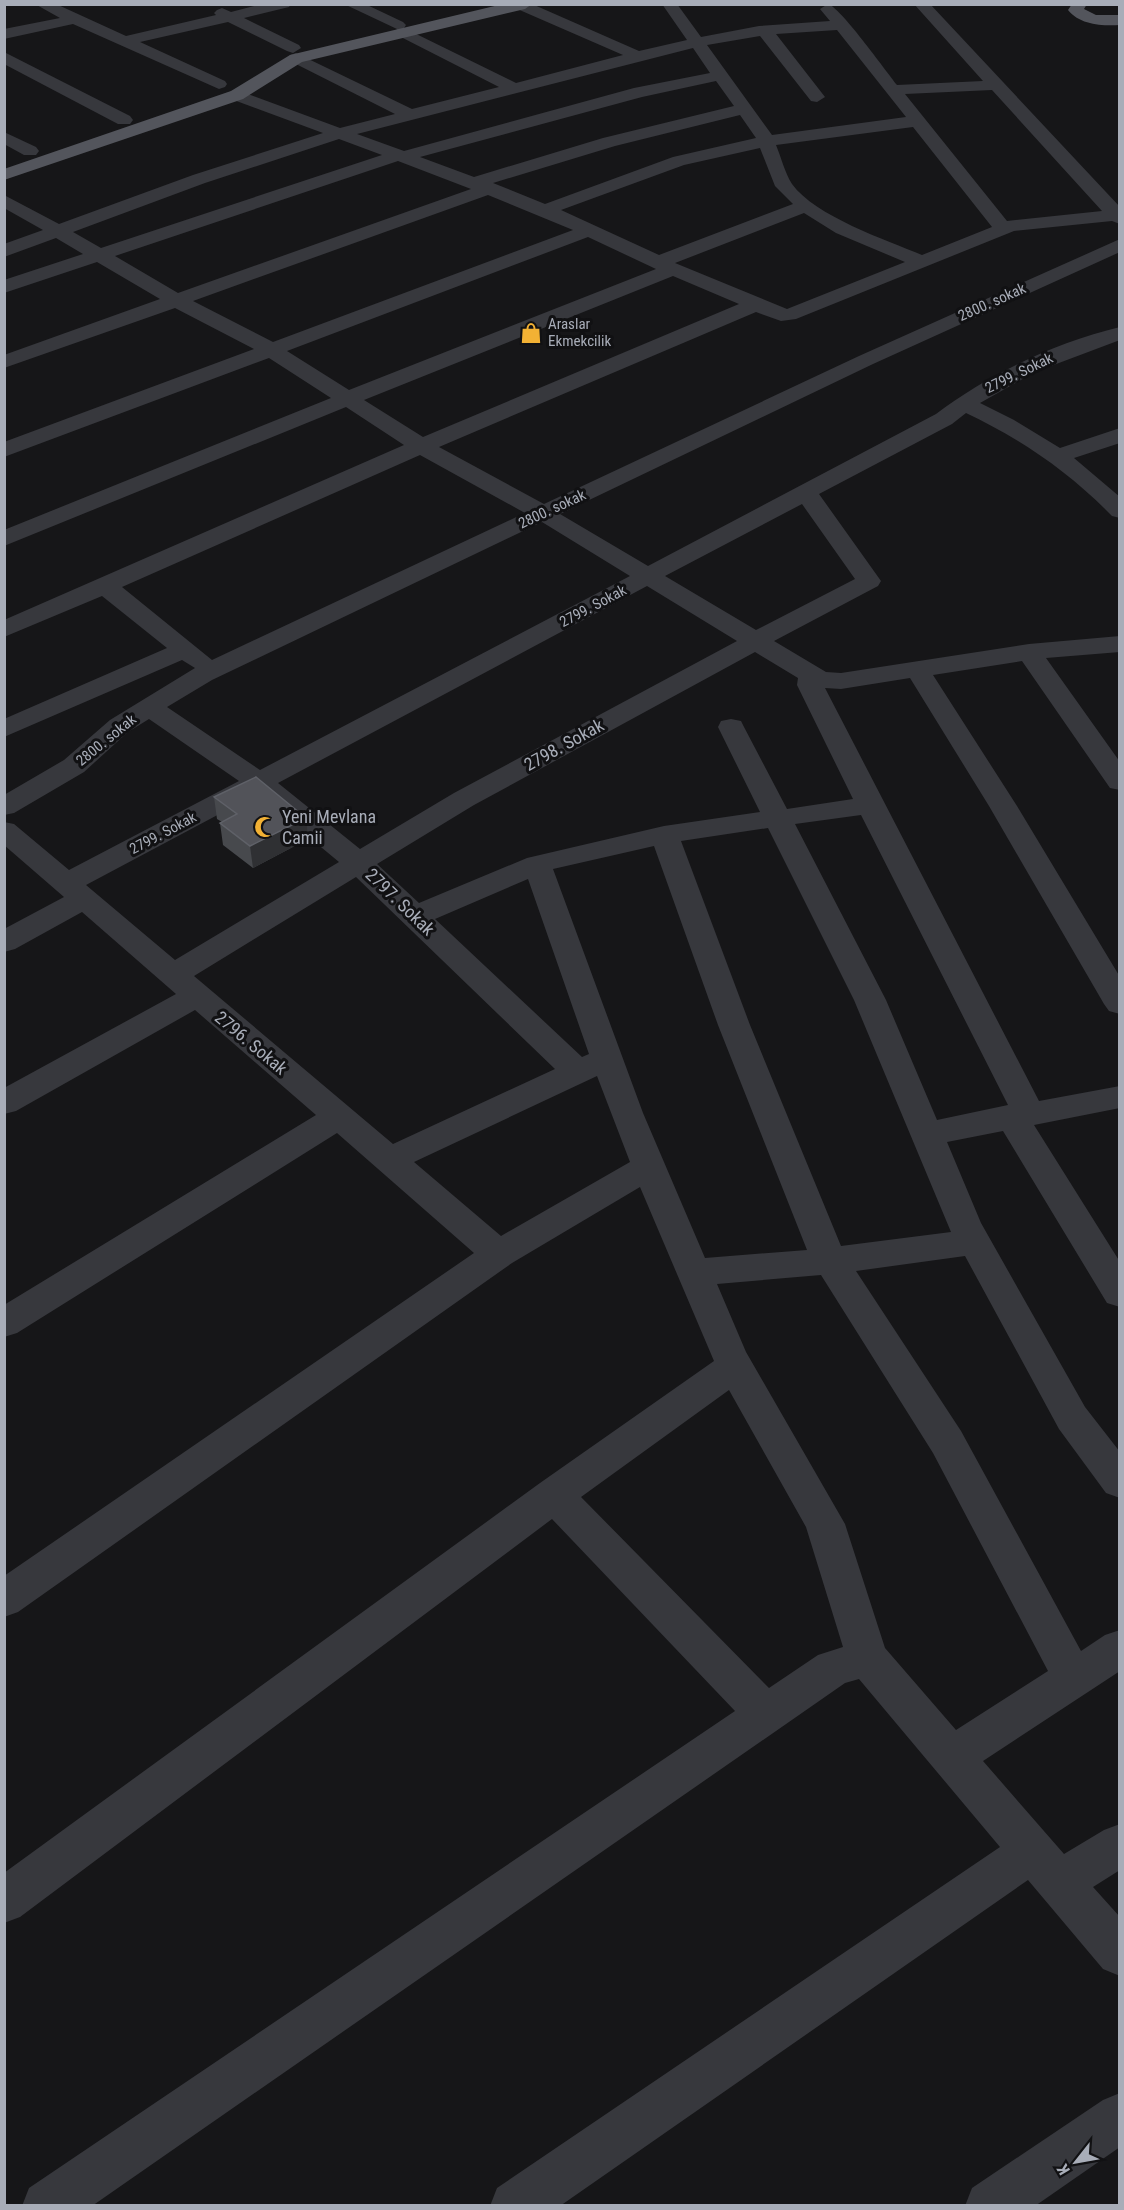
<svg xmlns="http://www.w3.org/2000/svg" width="1124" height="2210" font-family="'Roboto Condensed',sans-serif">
<rect width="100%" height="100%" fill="#161618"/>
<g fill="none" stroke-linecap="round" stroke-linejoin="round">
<g fill="#37383d" fill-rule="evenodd">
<polygon points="35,4 56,4 126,36 216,15 214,13 217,10 222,8 231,12 262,4 291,4 289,7 244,18 299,45 301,48 293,53 287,51 228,22 140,42 225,81 227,84 225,87 219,89 73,24 4,39 4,29 60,18"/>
<path d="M344,4H365L403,22L406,25L404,28L516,83L623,55L515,8L513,4H532L639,51L687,40L662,4H677L701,37L759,26L830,21L820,9L828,4C840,7 885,70 897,85L983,81L914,4H930L1120,207V224L1112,221L1014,231L796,319L781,321L756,312L439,447L544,504L859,356L1120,239V252L873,364L560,514L648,566L936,414C989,374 1054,343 1120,327V340L1035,372L980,403L1014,420L1060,448L1120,428V443L1074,458L1120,497V518L1112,516C1069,472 1021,439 966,413L952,424L819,494L881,581L878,586L774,641L826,672L841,673L1029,644L1120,636V652L1046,658L1120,762V790L1110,788L1022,661L933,675L1017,806L1120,977V1014L1109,1011L1104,1004L989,806L910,678L841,689L825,688L1039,1101L1120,1086V1108L1034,1125L1120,1262V1307L1107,1303L1003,1131L947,1142L981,1223L1085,1407L1120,1452V1498L1106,1493L1059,1429L965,1256L856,1271L961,1431L1081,1651L1105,1635L1120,1630V1671L983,1761L1064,1854L1104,1830L1120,1824V1870L1093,1887L1120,1917V1976L1103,1969L1028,1880L560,2206H490L497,2188L1000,1847L859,1679L845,1683L92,2206H22L29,2188L735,1711L552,1519L20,1917L4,1923V1873L540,1483L714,1361L640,1187L512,1263L18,1612L4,1617V1576L474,1253L337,1133L17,1333L4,1337V1305L316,1115L195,1010L16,1111L4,1114V1088L176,994L82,912L15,949L4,952V929L64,897L4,845V822L14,824L69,870L239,781L149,719L128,732L84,772L14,813L4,815V795L64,760L110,720L195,668L182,660L4,737V719L167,648L102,596L4,637V620L404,445L346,407L4,546V530L331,398L269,358L4,457V442L254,349L175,308L4,368V355L160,299L97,262L4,293V280L83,254L56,238L4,257V244L43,230L4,208V195L59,224L193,175L323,133L231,99L229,95L231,91L237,90L340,128L395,114L290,61L288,58L290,55L296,53L412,109L499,87L397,35L395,32L397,29ZM837,30L906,117L772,135L707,45L760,36L811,101L817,102L825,97L776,34ZM693,48L710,73L634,88L404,151L357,134ZM716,81L734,106L603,138L474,177L420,157L642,97ZM992,90L1102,211L1007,221L905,94ZM740,115L756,138L673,157L545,204L493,183L615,146ZM913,127L992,227L922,255C886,240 815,216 792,184C785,173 781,157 776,145ZM339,139L382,155L101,248L73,232L205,183ZM760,148L775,186L793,204L659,255L561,210L684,165ZM398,161L471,189L178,293L115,256ZM488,195L573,230L273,342L193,301ZM804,213L836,233L905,262L787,309L675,263ZM588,237L656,269L349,390L287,351ZM673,276L739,304L423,437L364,400ZM420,455L525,513L212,660L122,587ZM802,504L855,579L756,630L665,576ZM542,522L630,576L260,770L167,707L212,680ZM647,586L737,641L454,793L360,849L278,783ZM755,652L798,678L797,685L853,799L787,809L744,727L741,721L731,719L721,721L718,727L760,812L664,826L527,858L419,903L377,864L474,805ZM257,794L339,862L175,960L86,885ZM861,815L1008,1105L937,1120L886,1000L795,824ZM768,828L854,1000L951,1232L841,1246L750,1025L681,841ZM654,846L718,1025L807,1250L705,1258L643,1113L553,869ZM356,877L555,1069L393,1144L194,976ZM528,879L589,1054L582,1057L435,919ZM597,1076L630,1162L501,1236L414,1162ZM821,1275L933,1453L1048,1671L956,1730L885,1648L845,1524L746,1352L717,1284ZM729,1390L806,1527L843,1647L818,1655L769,1688L581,1497Z"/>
<polygon points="4,52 130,116 133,120 130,124 118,124 4,64"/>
<polygon points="4,132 36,147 39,151 36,155 24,155 4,144"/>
<polygon points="1120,2093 1120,2147 1035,2206 965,2206 972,2188 1103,2100"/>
</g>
<g fill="#53555c" fill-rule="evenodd">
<polygon points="503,4 532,4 525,9 302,62 243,99 4,180 4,169 231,91 290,55"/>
<path d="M1072,4H1087L1084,9L1096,15H1120V25C1102,26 1080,25 1068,10Z"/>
</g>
</g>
<polygon fill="#47494d" points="214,797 308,839 253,868 223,845 220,823 222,822 217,819"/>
<polygon fill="#2f3033" points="306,818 308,839 253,868 250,846"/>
<polygon fill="#525359" stroke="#5f6168" stroke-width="1.5" points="256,777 306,818 250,846 220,823 237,814 214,797"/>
<defs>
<symbol id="shop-bare" viewBox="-9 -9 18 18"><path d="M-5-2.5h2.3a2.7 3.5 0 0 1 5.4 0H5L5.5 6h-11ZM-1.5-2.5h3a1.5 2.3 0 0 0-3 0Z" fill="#f2b134" stroke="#111113" stroke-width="2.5" paint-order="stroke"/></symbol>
<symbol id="mosque-bare" viewBox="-9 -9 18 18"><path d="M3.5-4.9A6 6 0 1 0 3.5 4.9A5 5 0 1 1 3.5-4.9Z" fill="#f2b134" stroke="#111113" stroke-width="2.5" paint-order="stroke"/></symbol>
</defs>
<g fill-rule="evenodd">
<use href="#shop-bare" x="516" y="318" width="30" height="30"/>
<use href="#mosque-bare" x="250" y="812" width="30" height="30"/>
</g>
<g text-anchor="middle" stroke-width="6" stroke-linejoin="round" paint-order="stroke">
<g font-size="15" fill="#a8adb8" stroke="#111113">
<text transform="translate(992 302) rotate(-24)" y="5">2800. sokak</text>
<text transform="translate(1019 373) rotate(-26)" y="5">2799. Sokak</text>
<text transform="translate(552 509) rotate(-25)" y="5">2800. sokak</text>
<text transform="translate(593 606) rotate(-28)" y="5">2799. Sokak</text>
<text transform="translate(106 740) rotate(-39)" y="5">2800. sokak</text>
<text transform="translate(163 833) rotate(-28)" y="5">2799. Sokak</text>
</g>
<g font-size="15" fill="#a8adb8" stroke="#111113" text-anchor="start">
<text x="548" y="329">Araslar<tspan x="548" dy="17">Ekmekcilik</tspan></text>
</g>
<g font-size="18" fill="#a8adb8" stroke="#111113">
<text transform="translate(564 745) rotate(-29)" y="6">2798. Sokak</text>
<text transform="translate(400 902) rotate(44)" y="6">2797. Sokak</text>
<text transform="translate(251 1043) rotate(40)" y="6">2796. Sokak</text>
</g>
<g font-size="18" fill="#a8adb8" stroke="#111113" text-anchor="start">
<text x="282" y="823">Yeni Mevlana<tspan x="282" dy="21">Camii</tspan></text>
</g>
</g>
<rect width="1124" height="2210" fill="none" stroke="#a8adb8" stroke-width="12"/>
<g transform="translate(1076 2162) rotate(239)" stroke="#111113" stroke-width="4.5" paint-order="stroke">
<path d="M0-4.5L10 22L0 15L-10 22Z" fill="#a8adb8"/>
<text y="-9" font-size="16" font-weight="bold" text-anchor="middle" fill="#a8adb8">K</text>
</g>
</svg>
